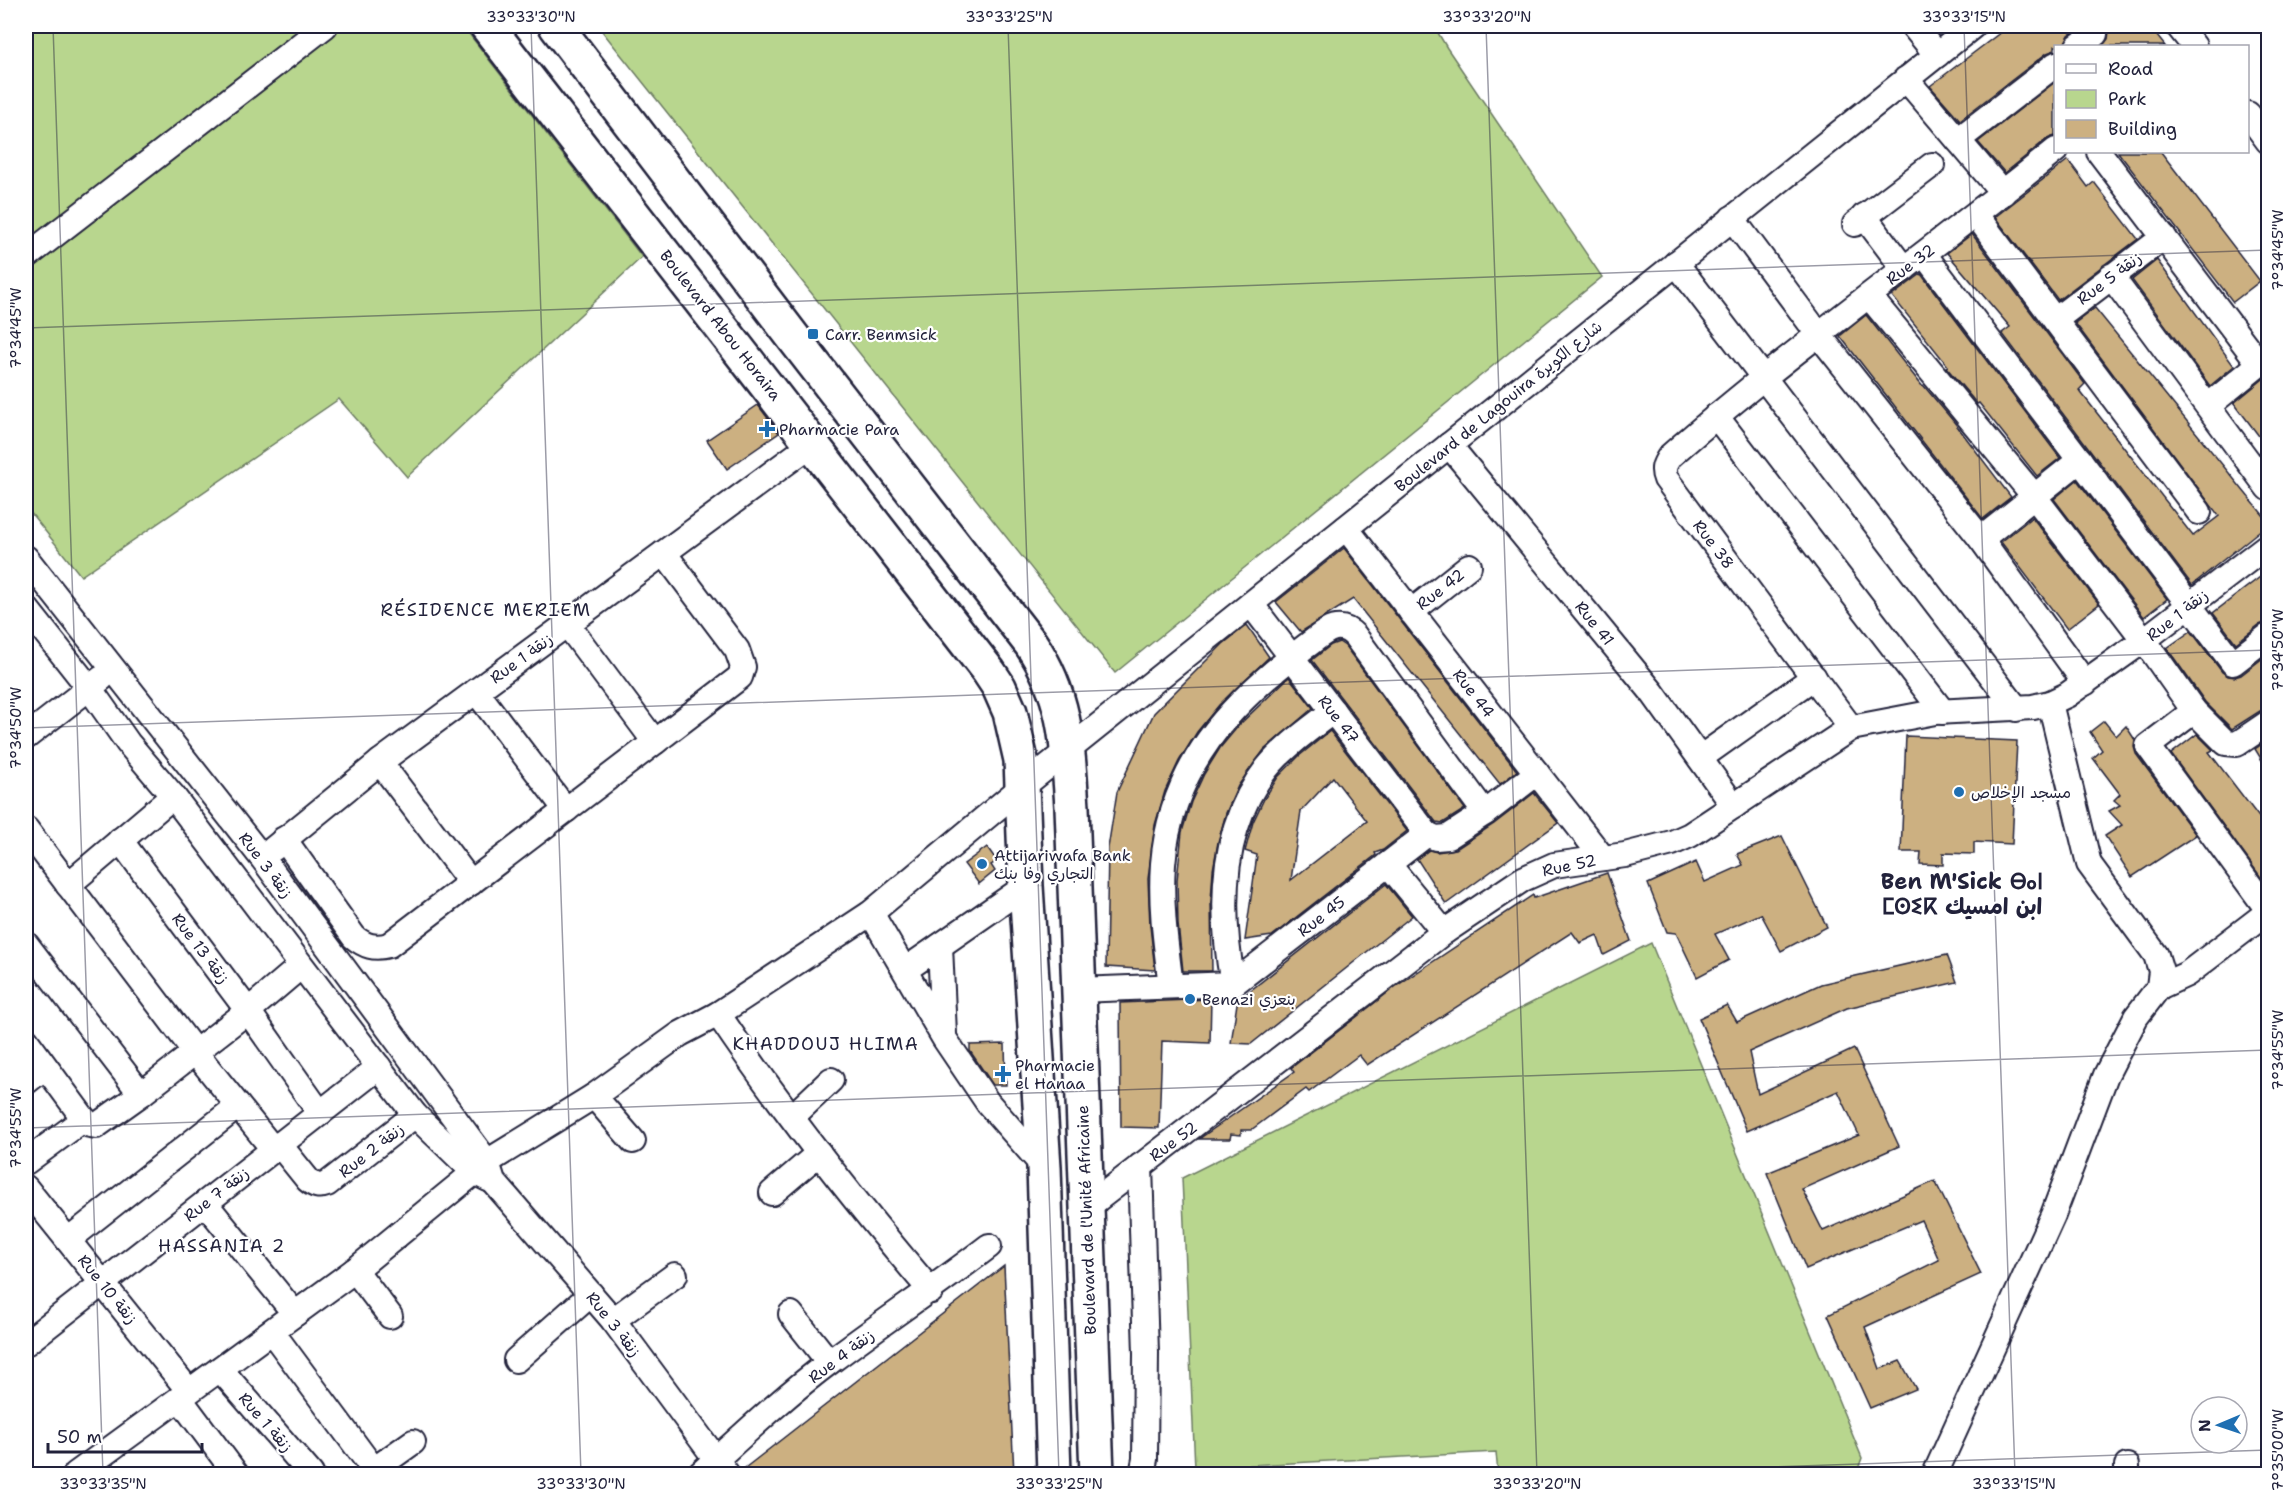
<svg xmlns="http://www.w3.org/2000/svg" width="2294" height="1500" font-family="'Shantell Sans','Playpen Sans Arabic','Noto Sans Tifinagh',sans-serif">
<rect width="100%" height="100%" fill="#fff"/>
<filter id="ink" filterUnits="userSpaceOnUse"><feTurbulence type="fractalNoise" baseFrequency=".0167" numOctaves="2"/><feDisplacementMap in="SourceGraphic" scale="12" xChannelSelector="R" yChannelSelector="G"/><feConvolveMatrix kernelMatrix="1 2 1 2 8 2 1 2 1" color-interpolation-filters="sRGB"/></filter>
<g filter="url(#ink)">
<g fill="#b8d68e" stroke="#6d7c64" stroke-width="1.5">
<polygon points="26,26 463,26 642,257 407,477 339,399 81,576 26,507"/>
<polygon points="598,26 1434,26 1447,48 1602,277 1115,673"/>
<polygon points="1651,943 1862,1458 1856,1474 1498,1474 1496,1452 1195,1468 1182,1178"/>
</g>
<g fill="#ccb081" stroke="#22223b" stroke-width="1.5" fill-rule="evenodd">
<polygon points="2009,26 2082,26 2069,35 2064,46 2055,46 2055,50 2047,53 1960,120 1930,86"/>
<polygon points="2106,26 2149,26 2165,46 2102,46 2108,39 2109,32"/>
<polygon points="2055,82 2055,136 2047,139 2005,173 1978,142"/>
<polygon points="2118,152 2161,152 2260,281 2233,302"/>
<polygon points="2068,160 2088,187 2094,182 2138,239 2058,300 1995,217"/>
<polygon points="1972,234 2085,384 2079,390 2193,536 2219,516 2075,323 2095,308 2268,521 2268,524 2192,585 2002,333 2010,327 1947,253"/>
<polygon points="2157,260 2234,366 2210,386 2132,280"/>
<polygon points="1921,274 2060,458 2037,476 1979,403 1977,404 1946,367 1948,366 1892,296"/>
<polygon points="1866,315 1923,387 1924,386 1954,422 2011,497 1983,519 1840,336"/>
<polygon points="2268,375 2268,448 2234,403"/>
<polygon points="758,405 779,433 727,469 707,440"/>
<polygon points="2077,480 2167,599 2144,617 2054,499"/>
<polygon points="2032,517 2099,604 2067,629 2001,542"/>
<polygon points="1344,548 1517,771 1500,784 1353,599 1301,632 1276,602"/>
<polygon points="2268,571 2268,622 2259,625 2236,643 2213,613"/>
<polygon points="1247,625 1269,657 1219,705 1197,732 1179,761 1165,791 1155,825 1148,879 1150,926 1155,970 1106,967 1108,848 1117,792 1154,713 1223,644"/>
<polygon points="2191,631 2222,672 2228,676 2235,677 2241,675 2268,654 2268,709 2260,711 2232,729 2205,702 2167,648"/>
<polygon points="1339,642 1345,646 1465,809 1443,823 1436,822 1312,660 1331,645"/>
<polygon points="1289,677 1313,708 1264,750 1238,786 1226,813 1218,842 1213,870 1211,901 1212,971 1183,971 1178,924 1177,880 1182,832 1191,802 1204,774 1220,748 1240,724"/>
<polygon points="2104,721 2116,736 2126,726 2135,740 2134,747 2136,754 2196,835 2132,877 2105,836 2122,825 2109,811 2120,805 2114,800 2120,794 2093,758 2102,750 2090,732"/>
<path d="M1330,731L1407,831L1383,850L1375,853L1376,855L1272,936L1245,940L1257,855L1245,851L1253,822L1264,799L1278,777L1299,756ZM1333,777L1367,821L1291,880L1301,811Z"/>
<polygon points="2197,734 2213,750 2209,752 2268,829 2268,887 2171,754"/>
<polygon points="1906,736 2017,741 2012,844 1974,842 1974,854 1943,853 1943,865 1920,864 1921,852 1901,852"/>
<polygon points="2268,740 2268,770 2255,749"/>
<polygon points="1534,793 1558,823 1446,904 1417,859 1429,850 1437,852 1456,849 1494,824"/>
<polygon points="1782,836 1827,927 1781,951 1761,914 1715,934 1729,960 1697,977 1676,933 1667,932 1648,884 1696,862 1705,882 1743,865 1737,854"/>
<polygon points="987,847 997,861 991,865 995,871 979,884 964,864"/>
<polygon points="1607,873 1631,941 1604,955 1597,935 1580,943 1572,932 1367,1065 1359,1055 1309,1092 1306,1089 1251,1130 1241,1130 1241,1135 1231,1134 1230,1139 1199,1139 1294,1072 1291,1068 1395,987 1533,895 1534,898"/>
<polygon points="1386,884 1412,916 1251,1044 1231,1043 1238,997 1242,997"/>
<polygon points="1947,955 1957,982 1847,1008 1749,1052 1758,1094 1854,1049 1899,1146 1802,1189 1823,1231 1935,1181 1981,1274 1865,1327 1880,1369 1900,1361 1916,1389 1870,1408 1828,1315 1939,1260 1921,1220 1806,1269 1767,1173 1859,1135 1838,1091 1747,1131 1699,1018 1727,1005 1737,1022 1821,984"/>
<polygon points="1211,999 1210,1043 1162,1041 1159,1128 1121,1127 1120,1003"/>
<polygon points="1005,1044 1006,1085 993,1085 970,1051 970,1045"/>
<polygon points="1004,1266 1014,1474 741,1474 741,1471"/>
</g>
<g fill="none" stroke-linecap="round" stroke-linejoin="round">
<defs>
<g id="street">
<polyline points="1913,26 1937,55"/>
<polyline points="2178,26 2194,46"/>
<polyline points="2078,46 2095,34"/>
<polyline points="1906,79 2003,193"/>
<polyline points="2248,114 2268,141"/>
<polyline points="1958,140 2056,64"/>
<polyline points="2099,152 2259,363"/>
<polyline points="1976,215 2199,512"/>
<polyline points="1864,216 1904,269"/>
<polyline points="1732,218 1819,335 1981,539 2085,683"/>
<polyline points="1855,224 1932,165"/>
<polyline points="1924,254 2233,663 2268,636"/>
<polyline points="26,257 325,26"/>
<polyline points="1676,263 2017,709"/>
<polyline points="2111,276 2268,488"/>
<polyline points="1869,296 2034,496 2144,640 2194,711 2226,743 2237,744 2268,723"/>
<polyline points="2055,320 2164,237"/>
<polyline points="2208,406 2268,357"/>
<polyline points="1716,416 1943,712"/>
<polyline points="1449,445 1652,692 1734,806"/>
<polyline points="1346,528 1603,858"/>
<polyline points="1981,539 2080,460"/>
<polyline points="26,558 263,859 487,1162 493,1181 613,1320 727,1474"/>
<polyline points="1251,604 1427,834"/>
<polyline points="26,608 90,689 128,743 173,796 415,1115 474,1172 488,1179"/>
<polyline points="1411,612 1469,566"/>
<polyline points="567,624 655,742"/>
<polyline points="476,691 566,810"/>
<polyline points="2194,711 2148,746 2268,910"/>
<path d="M1851,728L1666,479C1662,469 1664,465 1670,456C1793,348 1928,254 2056,150"/>
<polyline points="26,737 102,678"/>
<polyline points="1700,758 1814,677"/>
<polyline points="380,762 471,883"/>
<polyline points="26,829 195,1052 273,1149"/>
<path d="M284,839L354,937C365,946 374,949 389,945L740,677L743,667L737,650L664,553"/>
<polyline points="120,840 248,1011 320,1113"/>
<polyline points="273,849 380,762 813,443"/>
<polyline points="1388,864 1444,932"/>
<polyline points="68,885 173,796"/>
<polyline points="871,913 944,1038 988,1103 1044,1167"/>
<polyline points="26,944 141,1094"/>
<polyline points="940,946 944,1034"/>
<polyline points="905,970 1026,886"/>
<path d="M1233,984C1220,913 1219,828 1267,768C1285,746 1310,729 1333,711"/>
<path d="M1171,986C1166,946 1160,905 1163,864C1171,766 1230,703 1305,647C1322,635 1337,617 1355,636L1485,813"/>
<polyline points="2159,987 2187,974 2268,912"/>
<polyline points="1078,990 1233,984 1427,834 1436,838 1448,837 1485,813 1537,773"/>
<path d="M718,1014C783,1111 855,1202 931,1291"/>
<polyline points="26,1040 84,1119 90,1125 96,1126 141,1094 248,1011 301,966"/>
<polyline points="26,1082 45,1067"/>
<polyline points="594,1096 633,1141"/>
<polyline points="792,1117 831,1080"/>
<path d="M279,1144L308,1180C315,1186 319,1187 327,1184L415,1115"/>
<polyline points="26,1162 84,1119"/>
<polyline points="1140,1166 1146,1353 1145,1459 1142,1474"/>
<polyline points="26,1188 189,1391"/>
<polyline points="772,1193 819,1153"/>
<polyline points="205,1203 295,1314"/>
<polyline points="1085,1209 1444,932 1523,879 1554,865 1625,855 1672,843 1690,835 1851,728 1935,712 2033,707 2050,703 2067,695 2144,640 2268,545"/>
<polyline points="68,1240 238,1106"/>
<polyline points="355,1270 390,1316"/>
<polyline points="791,1314 829,1362"/>
<polyline points="613,1320 675,1275"/>
<polyline points="272,1332 374,1470"/>
<polyline points="26,1343 379,1067"/>
<polyline points="516,1360 591,1294"/>
<polyline points="220,1369 311,1474"/>
<polyline points="180,1399 236,1474"/>
<polyline points="2127,1466 2127,1474"/>
<polyline points="76,1474 355,1270 487,1162 594,1096 680,1034 718,1014 871,913 1022,787 1973,26"/>
<polyline points="368,1474 413,1442"/>
<path d="M700,1474C742,1436 784,1396 831,1361C883,1322 937,1286 989,1246"/>
<polyline points="1935,1474 2053,1215 2106,1075 2136,1017 2159,987 2161,971 2156,955 2089,864 2050,703"/>
</g>
<g id="secondary">
<polyline points="487,26 989,672 999,687 1010,712 1021,760 1026,886 1044,1167 1054,1474"/>
<path d="M556,26L796,341L1031,644C1066,695 1068,747 1072,807L1097,1474"/>
</g>
</defs>
<use href="#street" stroke="#22223b" stroke-width="28"/>
<use href="#secondary" stroke="#22223b" stroke-width="38"/>
<use href="#street" stroke="#fff" stroke-width="24"/>
<use href="#secondary" stroke="#fff" stroke-width="33"/>
</g>
</g>
<path fill="none" stroke="#22223b" stroke-width="1.5" stroke-opacity="0.45" d="M53,26L103,1474M531,26L581,1474M1008,26L1059,1474M1486,26L1537,1474M1964,26L2015,1474M26,328L2268,250M26,728L2268,650M26,1128L2268,1050M1561,1474L2268,1450"/>
<g fill="#1f6fb2" stroke="#fff" stroke-width="2">
<rect x="807" y="328" width="12" height="12" rx="3"/>
<path d="M764 420h6v6h6v6h-6v6h-6v-6h-6v-6h6z"/>
<circle cx="1959" cy="792" r="6"/>
<circle cx="982" cy="864" r="6"/>
<circle cx="1190" cy="999" r="6"/>
<path d="M1000 1065h6v6h6v6h-6v6h-6v-6h-6v-6h6z"/>
</g>
<g text-anchor="middle" stroke-width="4.5" stroke-linejoin="round" paint-order="stroke">
<g font-size="16" fill="#22223b" stroke="#fff">
<text transform="translate(1910 264) rotate(-37)" y="6">Rue 32</text>
<text transform="translate(2109 278) rotate(-37)" y="6">Rue 5 زنقة</text>
<text transform="translate(721 325) rotate(52)" y="6">Boulevard Abou Horaira</text>
<text transform="translate(1498 406) rotate(-39)" y="6">Boulevard de Lagouira شارع الكويرة</text>
<text transform="translate(1714 544) rotate(53)" y="6">Rue 38</text>
<text transform="translate(1440 589) rotate(-38)" y="6">Rue 42</text>
<text transform="translate(2177 615) rotate(-38)" y="6">Rue 1 زنقة</text>
<text transform="translate(1595 623) rotate(51)" y="6">Rue 41</text>
<text transform="translate(521 658) rotate(-36)" y="6">Rue 1 زنقة</text>
<text transform="translate(1474 693) rotate(52)" y="6">Rue 44</text>
<text transform="translate(1339 719) rotate(52)" y="6">Rue 47</text>
<text transform="translate(266 865) rotate(53)" y="6">Rue 3 زنقة</text>
<text transform="translate(1569 865) rotate(-12)" y="6">Rue 52</text>
<text transform="translate(1321 916) rotate(-38)" y="6">Rue 45</text>
<text transform="translate(201 948) rotate(53)" y="6">Rue 13 زنقة</text>
<text transform="translate(1173 1141) rotate(-37)" y="6">Rue 52</text>
<text transform="translate(371 1150) rotate(-38)" y="6">Rue 2 زنقة</text>
<text transform="translate(216 1194) rotate(-38)" y="6">Rue 7 زنقة</text>
<text transform="translate(1086 1220) rotate(-92)" y="6">Boulevard de l'Unité Africaine</text>
<text transform="translate(108 1289) rotate(51)" y="6">Rue 10 زنقة</text>
<text transform="translate(614 1324) rotate(52)" y="6">Rue 3 زنقة</text>
<text transform="translate(841 1356) rotate(-37)" y="6">Rue 4 زنقة</text>
<text transform="translate(266 1422) rotate(49)" y="6">Rue 1 زنقة</text>
</g>
<g font-size="16" fill="#22223b" stroke="#fff" text-anchor="start">
<text x="825" y="340">Carr. Benmsick</text>
<text x="779" y="435">Pharmacie Para</text>
<text x="1971" y="798">مسجد الإخلاص</text>
<text x="994" y="861">Attijariwafa Bank<tspan x="994" dy="18">التجاري وفا بنك</tspan></text>
<text x="1202" y="1005">Benazi بنعزي</text>
<text x="1015" y="1071">Pharmacie<tspan x="1015" dy="18">el Hanaa</tspan></text>
</g>
<g font-size="18" letter-spacing="1.5" fill="#22223b" stroke="#fff">
<text x="486" y="616">RÉSIDENCE MERIEM</text>
<text x="826" y="1050">KHADDOUJ HLIMA</text>
<text x="222" y="1252">HASSANIA 2</text>
</g>
<g font-size="22" font-weight="bold" fill="#22223b" stroke="#fff">
<text x="1962" y="889">Ben M'Sick ⴱⴰⵏ<tspan x="1962" dy="25">ⵎⵙⵉⴽ ابن امسيك</tspan></text>
</g>
</g>
<rect width="2294" height="1500" fill="none" stroke="#fff" stroke-width="66"/>
<rect x="2054" y="45" width="195" height="108" fill="#ffffff" stroke="#a7a7b1" stroke-width="1.5"/>
<rect x="2066" y="64" width="30" height="9" fill="#ffffff" stroke="#a7a7b1" stroke-width="1.5"/>
<text x="2108" y="75" font-size="18" fill="#22223b">Road</text>
<rect x="2066" y="90" width="30" height="18" fill="#b8d68e" stroke="#a7a7b1" stroke-width="1.5"/>
<text x="2108" y="105" font-size="18" fill="#22223b">Park</text>
<rect x="2066" y="120" width="30" height="18" fill="#ccb081" stroke="#a7a7b1" stroke-width="1.5"/>
<text x="2108" y="135" font-size="18" fill="#22223b">Building</text>
<g transform="translate(2219 1425) rotate(268)"><circle r="28" fill="#ffffff" stroke="#a7a7b1" stroke-width="1.5"/>
<path d="M0-4.5L10 22L0 15L-10 22Z" fill="#1f6fb2"/>
<text y="-9" font-size="16" font-weight="bold" text-anchor="middle" fill="#22223b">N</text>
</g>
<path d="M48 1443v9h154v-9" fill="none" stroke="#22223b" stroke-width="3"/>
<text x="57" y="1443" font-size="18" fill="#22223b" stroke="#ffffff" stroke-width="4.5" paint-order="stroke">50 m</text>
<rect x="33" y="33" width="2228" height="1434" fill="none" stroke="#22223b" stroke-width="2"/>
<g font-size="15" text-anchor="middle" fill="#22223b">
<text x="531" y="22">33°33'30"N</text>
<text x="1009" y="22">33°33'25"N</text>
<text x="1487" y="22">33°33'20"N</text>
<text x="1964" y="22">33°33'15"N</text>
<text transform="translate(2278 250) rotate(-90)" y="5">7°34'45"W</text>
<text transform="translate(16 328) rotate(-90)" y="5">7°34'45"W</text>
<text transform="translate(2278 650) rotate(-90)" y="5">7°34'50"W</text>
<text transform="translate(16 728) rotate(-90)" y="5">7°34'50"W</text>
<text transform="translate(2278 1050) rotate(-90)" y="5">7°34'55"W</text>
<text transform="translate(16 1128) rotate(-90)" y="5">7°34'55"W</text>
<text transform="translate(2278 1450) rotate(-90)" y="5">7°35'00"W</text>
<text x="103" y="1489">33°33'35"N</text>
<text x="581" y="1489">33°33'30"N</text>
<text x="1059" y="1489">33°33'25"N</text>
<text x="1537" y="1489">33°33'20"N</text>
<text x="2014" y="1489">33°33'15"N</text>
</g>
</svg>
